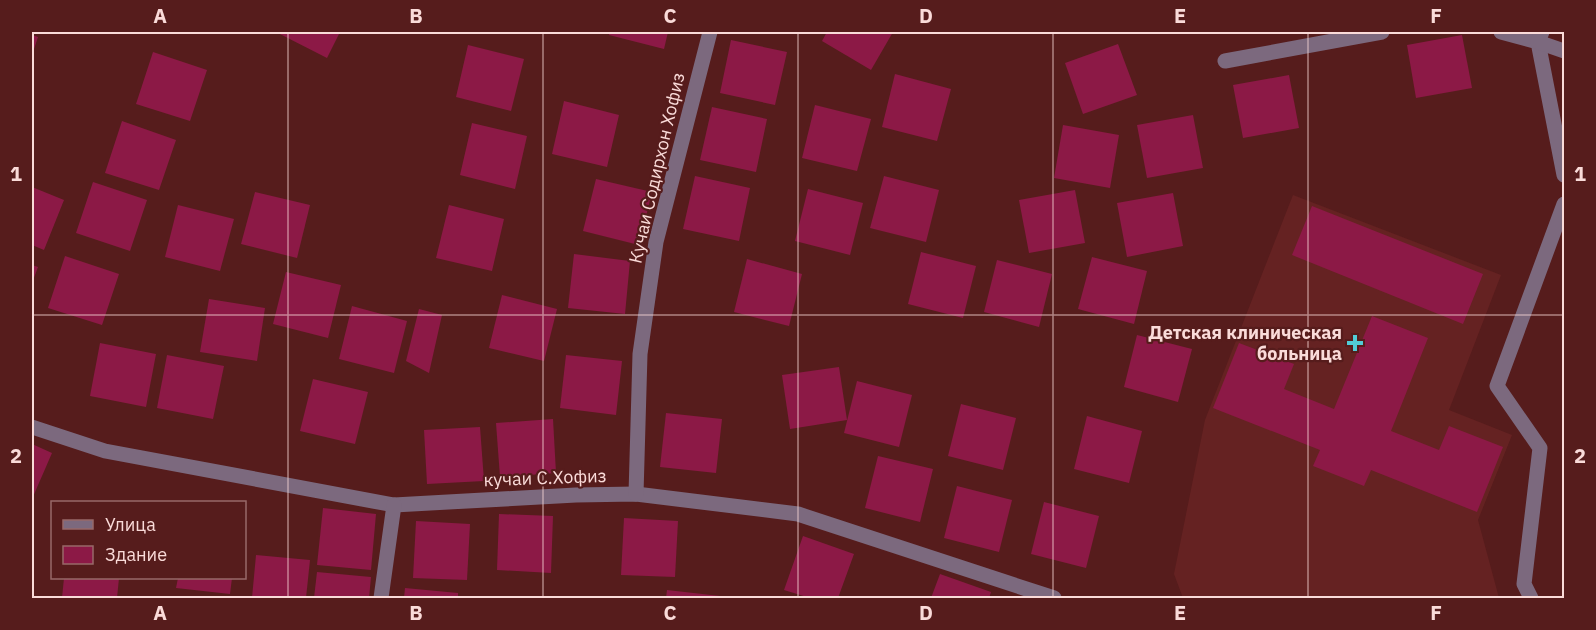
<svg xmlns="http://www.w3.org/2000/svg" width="1596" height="630" font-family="'IBM Plex Sans',sans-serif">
<rect width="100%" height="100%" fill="#561c1c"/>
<polygon fill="#652222" points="1293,195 1501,275 1449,410 1512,435 1478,520 1499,598 1183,598 1174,574 1205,420"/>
<g fill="#8c1946">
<polygon points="276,32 340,32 327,58"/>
<polygon points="610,32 668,32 664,49 609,35"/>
<polygon points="827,32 893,32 871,70 822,41"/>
<polygon points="32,35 38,37 32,55"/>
<polygon points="1462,35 1472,88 1416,98 1407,45"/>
<polygon points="731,40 787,52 775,105 720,93"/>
<polygon points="1118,44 1137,95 1083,114 1065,63"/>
<polygon points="468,45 524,59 511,111 456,97"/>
<polygon points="153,52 207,70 190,121 136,104"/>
<polygon points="895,74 951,89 937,141 882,127"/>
<polygon points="1289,75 1299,128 1243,138 1233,85"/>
<polygon points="564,101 619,115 607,167 552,154"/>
<polygon points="815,105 871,119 857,171 802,158"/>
<polygon points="712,107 767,119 756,172 700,160"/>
<polygon points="1193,115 1203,168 1147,178 1137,125"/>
<polygon points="122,121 176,140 159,190 105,173"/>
<polygon points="472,123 527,136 515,189 460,175"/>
<polygon points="1063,125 1119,135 1110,188 1054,178"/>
<polygon points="695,176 750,188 739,241 683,229"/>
<polygon points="884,176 939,190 926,242 870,228"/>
<polygon points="596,179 652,192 639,245 583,231"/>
<polygon points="93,182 147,200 130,251 76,233"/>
<polygon points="32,187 64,200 44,250 32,245"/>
<polygon points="808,189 863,203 850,255 795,241"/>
<polygon points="1075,190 1085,243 1029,253 1019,200"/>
<polygon points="255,192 310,205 297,258 241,244"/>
<polygon points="1173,193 1183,246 1127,257 1117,203"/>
<polygon points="178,205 234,219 220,271 165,257"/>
<polygon points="449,205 504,219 492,271 436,258"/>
<polygon points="1312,206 1483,274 1463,324 1292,255"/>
<polygon points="921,252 976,266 963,318 908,304"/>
<polygon points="574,254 630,261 625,314 568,308"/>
<polygon points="65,256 119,274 102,325 48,308"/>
<polygon points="1092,257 1147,271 1134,324 1078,309"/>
<polygon points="747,259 802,274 789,326 734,312"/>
<polygon points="997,260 1052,274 1039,327 984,312"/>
<polygon points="32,265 38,267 32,283"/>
<polygon points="286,272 341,285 328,338 273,324"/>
<polygon points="502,295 557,309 544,361 489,348"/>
<polygon points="209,299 265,308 257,361 200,352"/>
<polygon points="352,306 407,321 394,373 339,359"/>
<polygon points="419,309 442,315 429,373 406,361"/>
<polygon points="1372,316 1428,338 1391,431 1439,450 1449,426 1503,447 1477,512 1371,470 1364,486 1313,466 1320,450 1213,408 1239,343 1294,364 1284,389 1334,409"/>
<polygon points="1137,335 1192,349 1178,402 1124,387"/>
<polygon points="100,343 156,354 146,407 90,396"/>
<polygon points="167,355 224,366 213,419 157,408"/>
<polygon points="566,355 622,361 616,415 560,408"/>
<polygon points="839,367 847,420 790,429 782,375"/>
<polygon points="313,379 368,392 355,444 300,431"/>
<polygon points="857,381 912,395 899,447 844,433"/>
<polygon points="961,404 1016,418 1003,470 948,456"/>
<polygon points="666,413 722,419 716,473 660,467"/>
<polygon points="1087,416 1142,431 1129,483 1074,469"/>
<polygon points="553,419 556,473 500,477 496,423"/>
<polygon points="480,427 484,481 427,484 424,430"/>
<polygon points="32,444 52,453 32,499"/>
<polygon points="878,456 933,469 920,522 865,508"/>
<polygon points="957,486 1012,500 999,552 944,538"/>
<polygon points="1044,502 1099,516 1086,568 1031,554"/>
<polygon points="323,508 376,514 371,570 317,565"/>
<polygon points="499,514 553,516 551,573 497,570"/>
<polygon points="624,518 678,521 675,577 621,575"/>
<polygon points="416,521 470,524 467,580 413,578"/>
<polygon points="803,536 854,554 838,598 810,598 784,590"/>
<polygon points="256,555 310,560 306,598 252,598"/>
<polygon points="317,572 371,577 369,598 314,598"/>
<polygon points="940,574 991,592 989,598 931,598"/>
<polygon points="64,578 119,578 117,598 62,598"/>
<polygon points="178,578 232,578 230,594 176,588"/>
<polygon points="405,588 458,593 458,598 404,598"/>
<polygon points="667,590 720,596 720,598 666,598"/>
</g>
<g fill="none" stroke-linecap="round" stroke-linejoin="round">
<g stroke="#7c697e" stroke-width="15">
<polyline points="1501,32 1538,42 1564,175"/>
<polyline points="1542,32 1538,42 1564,51"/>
<polyline points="1225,61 1382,32"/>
<polyline points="32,427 105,451 394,505 576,495 636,494 798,514 1054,598"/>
<polyline points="636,494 640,354 656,242 710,32"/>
<polyline points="381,598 394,505"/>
<polyline points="1531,598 1524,584 1540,448 1497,386 1564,204"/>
</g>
</g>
<path fill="none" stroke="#fadbd9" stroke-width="1.5" stroke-opacity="0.55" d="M288,32V598M543,32V598M798,32V598M1053,32V598M1308,32V598M32,315H1564"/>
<path fill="#52cbd7" stroke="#561c1c" stroke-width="2" d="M1352 334h6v6h6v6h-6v6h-6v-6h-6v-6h6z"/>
<g text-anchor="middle" stroke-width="4.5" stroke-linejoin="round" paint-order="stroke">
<g font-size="18" fill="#fadbd9" stroke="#561c1c">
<text transform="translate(657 168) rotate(-77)" y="6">Кучаи Содирхон Хофиз</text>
<text transform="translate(545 478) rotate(-2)" y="6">кучаи С.Хофиз</text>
</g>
<g font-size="18" font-weight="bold" fill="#fadbd9" stroke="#561c1c" text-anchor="end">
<text x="1342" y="339">Детская клиническая<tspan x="1342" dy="21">больница</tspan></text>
</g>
</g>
<rect width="1596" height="630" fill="none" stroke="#561c1c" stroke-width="66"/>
<rect x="51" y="501" width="195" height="78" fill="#561c1c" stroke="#986868" stroke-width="1.5"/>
<rect x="63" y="520" width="30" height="9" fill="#7c697e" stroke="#986868" stroke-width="1.5"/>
<text x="105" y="531" font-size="18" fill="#fadbd9">Улица</text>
<rect x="63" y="546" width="30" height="18" fill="#8c1946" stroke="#986868" stroke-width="1.5"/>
<text x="105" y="561" font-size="18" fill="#fadbd9">Здание</text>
<rect x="33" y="33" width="1530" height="564" fill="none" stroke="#fadbd9" stroke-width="2"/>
<g font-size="20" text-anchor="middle" font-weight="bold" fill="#fadbd9">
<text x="160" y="23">A</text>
<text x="416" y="23">B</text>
<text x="670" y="23">C</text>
<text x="926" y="23">D</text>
<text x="1180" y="23">E</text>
<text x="1436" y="23">F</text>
<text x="16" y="181">1</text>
<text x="1580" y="181">1</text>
<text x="16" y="463">2</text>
<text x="1580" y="463">2</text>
<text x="160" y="620">A</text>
<text x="416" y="620">B</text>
<text x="670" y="620">C</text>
<text x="926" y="620">D</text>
<text x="1180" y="620">E</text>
<text x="1436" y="620">F</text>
</g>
</svg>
